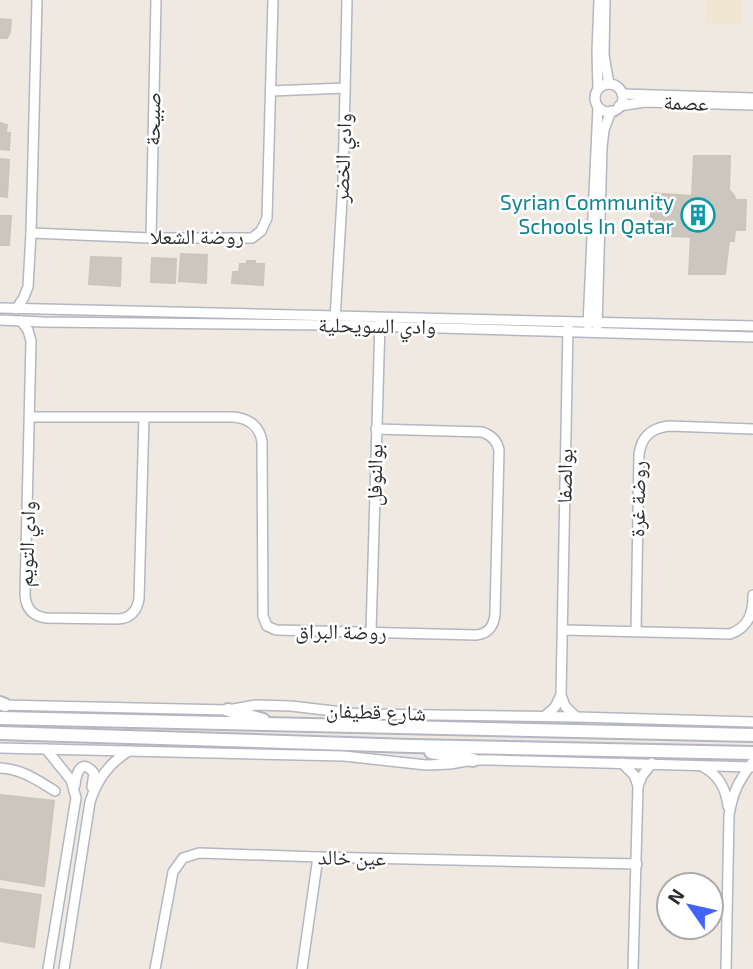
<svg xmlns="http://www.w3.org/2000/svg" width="753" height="969" font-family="'Exo 2','Noto Naskh Arabic',sans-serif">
<rect width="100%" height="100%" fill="#efe9e1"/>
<polygon fill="#f0e6d1" points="706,0 742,0 741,25 705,24"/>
<g fill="#cbc7bf" stroke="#cbc5ba" stroke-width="2">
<polygon points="0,19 11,20 10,32 7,38 0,38"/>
<polygon points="0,123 7,125 6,133 10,133 9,150 0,149"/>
<polygon points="694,156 730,156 729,190 733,194 736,200 746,200 745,230 735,230 734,241 729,241 725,274 689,274 691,237 650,235 652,193 692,196"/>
<polygon points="0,159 9,160 7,197 0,196"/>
<polygon points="0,216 11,216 9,245 0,245"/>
<polygon points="181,254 207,255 206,283 179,281"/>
<polygon points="91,257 121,258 120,286 89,284"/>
<polygon points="152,258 176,259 175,283 151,282"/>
<polygon points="247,261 255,261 255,264 264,264 263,285 232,283 233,272 239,272 240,264 247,264"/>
<polygon points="0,795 54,801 44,886 0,879"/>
<polygon points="0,889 41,895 34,947 0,941"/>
</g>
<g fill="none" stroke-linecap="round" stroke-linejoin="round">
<defs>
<g id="street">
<polyline points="605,0 604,55 609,84"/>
<circle cx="609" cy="98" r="14"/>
<polyline points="598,88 597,53 599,0"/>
<polyline points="271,91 345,88"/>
<polyline points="622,94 753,98"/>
<polyline points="619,106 645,102 753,105"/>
<polyline points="31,233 151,238 252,238 261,231 267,218 273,0"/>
<polyline points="151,238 156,0"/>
<polyline points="0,308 753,326"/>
<polyline points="16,309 23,299 28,287 31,233 37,0"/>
<polyline points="0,320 43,322 335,325 753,337"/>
<polyline points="335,320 343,182 347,0"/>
<path d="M21,321L28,330L31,341L25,595C26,609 33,616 46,618L117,619C130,619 137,611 139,599L144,417"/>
<polyline points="588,325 598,107"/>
<polyline points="568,327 561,695 565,706 576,717"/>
<polyline points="597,327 602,147 604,130 611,111"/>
<path d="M30,417H233C248,418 260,426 262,442L263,616L267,626L276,630L476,635C488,634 494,626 495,614L499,450C497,440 491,435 482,432L376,429"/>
<path d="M563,630L730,634C749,627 753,613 753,595"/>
<path d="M636,631L639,455C641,437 651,428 669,426L753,429"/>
<polyline points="371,632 380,322"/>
<polyline points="0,705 228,710 256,705 291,706 359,714 577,717 753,722"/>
<polyline points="545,716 555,707 561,695"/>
<polyline points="0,748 344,756 426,765 450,764 473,760 491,760 753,767"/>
<polyline points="46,749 71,780 76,798 48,969"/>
<polyline points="622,763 634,775 638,786 633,969"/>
<path d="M703,767C719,775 726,789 728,806"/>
<path d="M0,768C22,769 37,780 55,791"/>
<path d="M75,785C76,774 81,757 94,773L92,787"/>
<polyline points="638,786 642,776 652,763"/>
<path d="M64,969L90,802C97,779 109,763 129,751"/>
<polyline points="155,969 173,872 183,858 199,853 318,857 637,864"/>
<polyline points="302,969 318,857"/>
<path d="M726,969L729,815C733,792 738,782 752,763"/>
</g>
<g id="secondary">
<polyline points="0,703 5,705"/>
<polyline points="228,710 263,720"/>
<polyline points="0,718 753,735"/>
<polyline points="0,733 411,746 753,753"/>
<polyline points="431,752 473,760"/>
</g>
</defs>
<use href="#street" stroke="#b4b7c1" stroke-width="12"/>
<use href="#secondary" stroke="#b4b7c1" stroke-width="16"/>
<use href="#street" stroke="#fff" stroke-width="9"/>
<use href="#secondary" stroke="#fff" stroke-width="12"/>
</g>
<defs>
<symbol id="building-ring" viewBox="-11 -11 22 22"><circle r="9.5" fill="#fff" stroke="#0f9aa8" stroke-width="1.5"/><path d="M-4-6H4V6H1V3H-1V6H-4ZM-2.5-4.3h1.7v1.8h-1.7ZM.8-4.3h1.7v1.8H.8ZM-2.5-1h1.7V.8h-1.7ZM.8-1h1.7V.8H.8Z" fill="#0f9aa8"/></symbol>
</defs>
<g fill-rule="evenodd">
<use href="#building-ring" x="679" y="196" width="38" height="38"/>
</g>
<g text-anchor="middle" stroke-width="5" stroke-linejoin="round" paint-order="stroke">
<g font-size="21" fill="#2e2e2e" stroke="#fff">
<text transform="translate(686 103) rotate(2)" y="7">عصمة</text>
<text transform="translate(153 119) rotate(-89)" y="7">صبيحة</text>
<text transform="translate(343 158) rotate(-88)" y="7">وادي الخضر</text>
<text x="197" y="244">روضة الشعلا</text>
<text transform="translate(377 326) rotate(1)" y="7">وادي السويحلية</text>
<text transform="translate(375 475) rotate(-89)" y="7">بوالنوفل</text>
<text transform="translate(565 476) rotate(-89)" y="7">بوالصفا</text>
<text transform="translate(638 499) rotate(-89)" y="7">روضة غرة</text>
<text transform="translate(27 544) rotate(-88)" y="7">وادي التويم</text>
<text transform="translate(341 632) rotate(1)" y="7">روضة البراق</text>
<text transform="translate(376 712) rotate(2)" y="7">شارع قطيفان</text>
<text transform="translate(352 858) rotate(1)" y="7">عين خالد</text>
</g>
<g font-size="21" fill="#0d838f" stroke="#fff" text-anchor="end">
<text x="674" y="210">Syrian Community<tspan x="674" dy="24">Schools In Qatar</tspan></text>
</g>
</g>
<g transform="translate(690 906) rotate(304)"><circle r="33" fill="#ffffff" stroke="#ababab" stroke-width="2"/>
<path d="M0-5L12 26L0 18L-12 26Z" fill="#4264fb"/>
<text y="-10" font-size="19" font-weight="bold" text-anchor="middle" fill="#2e2e2e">N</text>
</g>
</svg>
